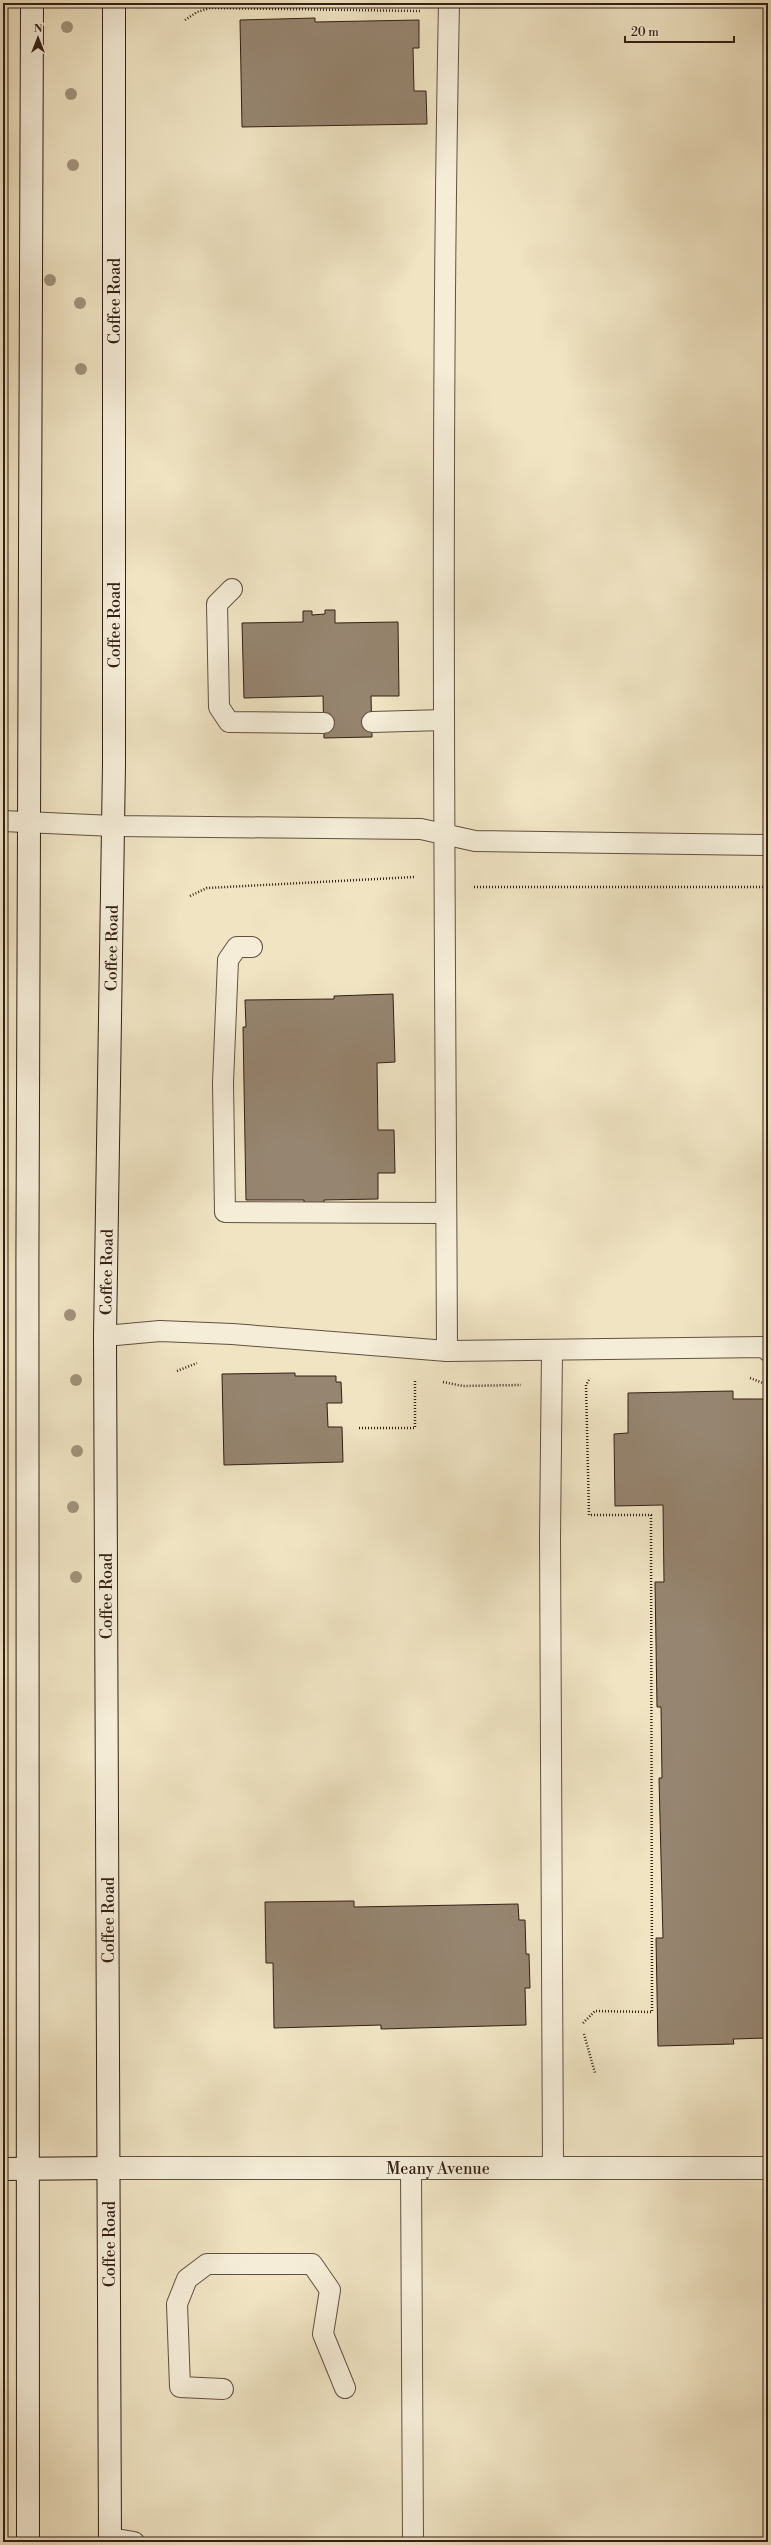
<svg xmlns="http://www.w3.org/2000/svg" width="771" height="2545" font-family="'Libre Bodoni',serif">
<rect width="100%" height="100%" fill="#f0e4c3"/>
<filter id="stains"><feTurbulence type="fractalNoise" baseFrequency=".005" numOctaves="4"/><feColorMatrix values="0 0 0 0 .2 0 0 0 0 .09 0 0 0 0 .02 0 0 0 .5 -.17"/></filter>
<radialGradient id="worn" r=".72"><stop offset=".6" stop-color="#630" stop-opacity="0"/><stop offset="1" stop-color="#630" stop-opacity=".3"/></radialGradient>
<polygon fill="#d0c3a6" stroke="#82715e" points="3,3 6,3 6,32 3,497"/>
<g fill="#968570" stroke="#341f16">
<polygon points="315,18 315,22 419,20 419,48 413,48 414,91 426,91 427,124 242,127 240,20"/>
<polygon points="325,610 335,610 335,623 398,622 399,696 371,696 372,737 324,738 323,696 244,698 242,623 303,622 303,611 312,611 312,615 325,614"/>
<polygon points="393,994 395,1062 377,1063 378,1130 394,1130 395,1173 378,1173 378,1199 324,1200 324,1209 304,1209 304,1200 246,1200 243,1027 246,1027 245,1000 334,999 334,996"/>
<polygon points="295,1373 295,1376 336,1376 336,1382 341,1382 342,1403 327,1403 328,1427 342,1427 343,1462 224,1465 222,1374"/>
<polygon points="733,1391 733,1399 768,1399 768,2038 733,2039 734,2044 658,2046 656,1938 663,1938 659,1778 662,1778 661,1707 657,1707 655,1582 664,1582 663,1505 615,1506 614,1434 628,1433 628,1393"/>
<polygon points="354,1901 354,1907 518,1904 519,1920 525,1920 526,1954 529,1954 530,1988 525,1988 526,2025 381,2029 381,2025 274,2028 273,1963 266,1963 265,1902"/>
</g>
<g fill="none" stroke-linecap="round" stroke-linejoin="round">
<defs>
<g id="service">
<polyline points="232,589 217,604 219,707 229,722 324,723"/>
<polyline points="372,722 444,720"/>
<polyline points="3,821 113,826 421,829 475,841 768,845"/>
<polyline points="252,947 237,947 228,960 223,1083 225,1212 446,1213"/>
<polyline points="105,1336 160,1331 232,1334 447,1351 764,1347 768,1351"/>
<polyline points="552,1350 550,1537 553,2169"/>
<path d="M447,1351C445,902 440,452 449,3"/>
<polyline points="411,2168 413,2542"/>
<polyline points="223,2389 180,2387 177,2304 187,2279 207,2264 312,2264 330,2290 323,2334 345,2388"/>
<polyline points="110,2538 134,2542"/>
</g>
<g id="tertiary">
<path id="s1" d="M109,2168H768"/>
</g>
<g id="secondary">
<polyline points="3,2169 109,2168"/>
<path d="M28,2542C23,1696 30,849 32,3"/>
<path id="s2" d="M110,2542L105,1336L114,764V3"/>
</g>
</defs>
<use href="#service" stroke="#635041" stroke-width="22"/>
<use href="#tertiary" stroke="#635041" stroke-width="24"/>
<use href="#secondary" stroke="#341f16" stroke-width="24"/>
<g stroke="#341f16" stroke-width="2.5" stroke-dasharray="1 2" stroke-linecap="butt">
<polyline points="185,20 197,12 210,8 420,11"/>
<polyline points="474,887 768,887"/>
<polyline points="190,896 207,888 414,877"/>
<polyline points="177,1371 197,1363"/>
<polyline points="750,1378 763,1383 765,1381"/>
<polyline points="443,1382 463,1386 521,1385"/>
<polyline points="359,1428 415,1428 415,1379"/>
<polyline points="583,2023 595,2011 652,2012 651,1515 589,1515 586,1385 590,1378"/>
<polyline points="584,2034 595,2073"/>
</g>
<use href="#service" stroke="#f5edd8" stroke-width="20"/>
<use href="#tertiary" stroke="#f5edd8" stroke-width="22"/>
<use href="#secondary" stroke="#f5edd8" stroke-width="22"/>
</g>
<g fill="#a2937c">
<circle cx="67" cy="27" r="6"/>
<circle cx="71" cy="94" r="6"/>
<circle cx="73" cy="165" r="6"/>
<circle cx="50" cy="280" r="6"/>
<circle cx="80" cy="303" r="6"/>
<circle cx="81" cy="369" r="6"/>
<circle cx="70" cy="1315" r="6"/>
<circle cx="76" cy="1380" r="6"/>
<circle cx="77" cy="1451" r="6"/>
<circle cx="73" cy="1507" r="6"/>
<circle cx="76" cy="1577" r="6"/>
</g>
<g text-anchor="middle" stroke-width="3.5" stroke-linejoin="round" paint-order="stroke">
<g font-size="16" fill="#341f16" stroke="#f5edd8">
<text transform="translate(114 301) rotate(-90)" y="6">Coffee Road</text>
<text transform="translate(114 625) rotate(-90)" y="6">Coffee Road</text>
<text dy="6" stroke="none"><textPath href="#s2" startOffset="1594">Coffee Road</textPath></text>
<text dy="6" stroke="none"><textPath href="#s2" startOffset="1270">Coffee Road</textPath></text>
<text transform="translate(106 1596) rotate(-90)" y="6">Coffee Road</text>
<text transform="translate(108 1920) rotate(-90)" y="6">Coffee Road</text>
<text dy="6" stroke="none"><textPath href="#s1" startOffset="329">Meany Avenue</textPath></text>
<text transform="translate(109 2244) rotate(-90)" y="6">Coffee Road</text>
</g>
</g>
<rect width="771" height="2545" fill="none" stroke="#f0e4c3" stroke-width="16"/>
<rect x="4" y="4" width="763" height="2537" fill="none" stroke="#341f16" stroke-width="2"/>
<rect x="8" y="8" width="755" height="2529" fill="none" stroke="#341f16"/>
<g transform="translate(38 38)" stroke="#f5edd8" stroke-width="3" paint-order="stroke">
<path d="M0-3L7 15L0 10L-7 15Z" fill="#341f16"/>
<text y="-6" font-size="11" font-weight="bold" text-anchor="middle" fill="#341f16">N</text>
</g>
<path d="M625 36v6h109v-6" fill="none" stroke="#341f16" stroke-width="2"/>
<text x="631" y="36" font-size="12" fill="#341f16" stroke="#f5edd8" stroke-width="3" paint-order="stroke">20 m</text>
<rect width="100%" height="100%" filter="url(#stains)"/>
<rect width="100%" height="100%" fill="url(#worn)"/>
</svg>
